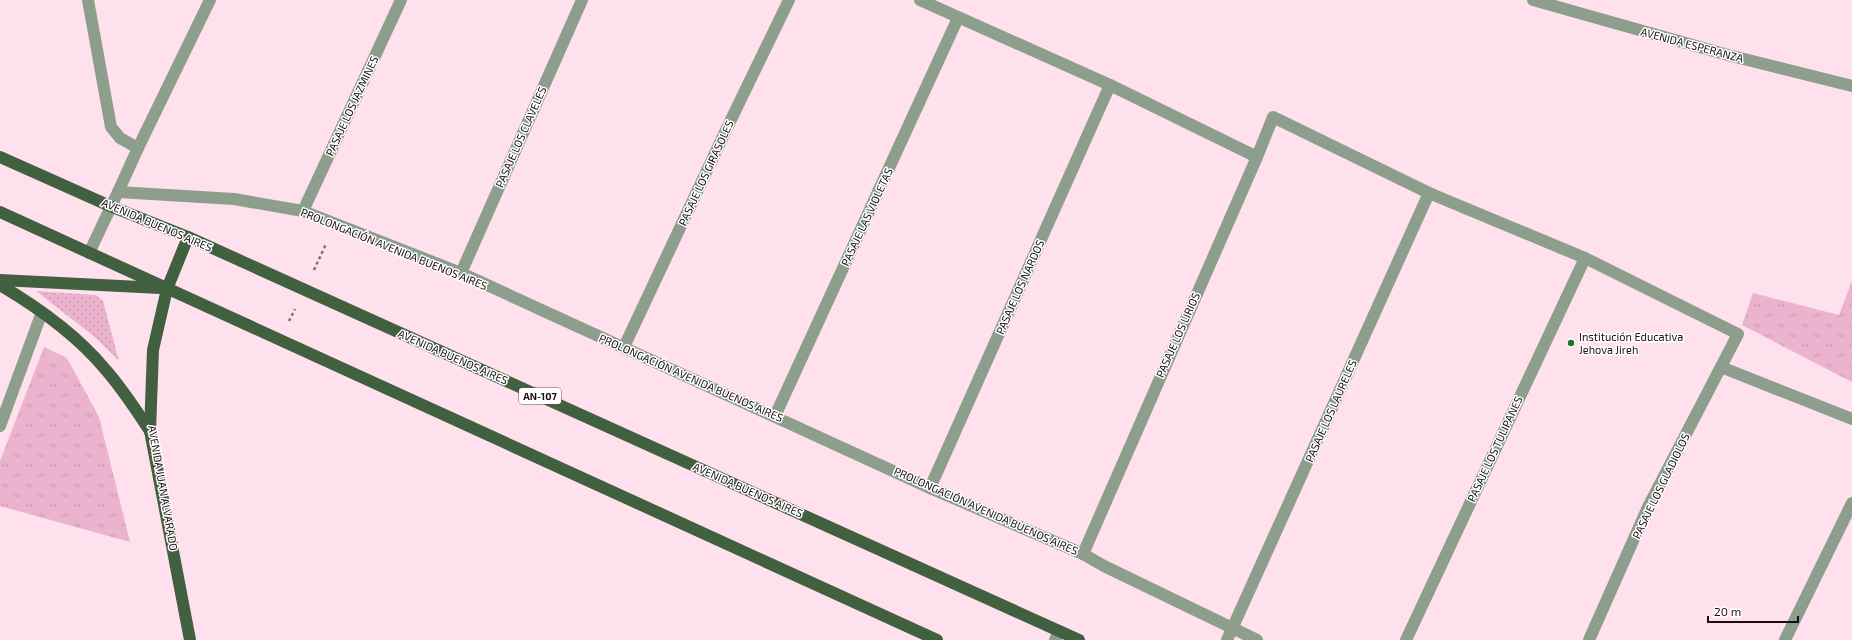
<svg xmlns="http://www.w3.org/2000/svg" width="1852" height="640" font-family="'Exo 2',sans-serif">
<defs>
<pattern id="grass-dots" width="8" height="8" patternUnits="userSpaceOnUse"><rect width="8" height="8" fill="#ecb3ce"/><path d="M2 2h.1M6 6h.1" fill="none" stroke="#ca99b0" stroke-width="1.8" stroke-linecap="round"/></pattern>
<pattern id="park-tufts" width="24" height="20" patternUnits="userSpaceOnUse"><rect width="24" height="20" fill="#ecb3ce"/><path d="M3 7l-1-3M5 7V3M7 7l1-3M15 17l-1-3M17 17v-4M19 17l1-3" fill="none" stroke="#ca99b0"/></pattern>
</defs>
<rect width="100%" height="100%" fill="#ffe1ee"/>
<polygon fill="url(#grass-dots)" points="36,291 96,295 103,301 119,361 96,338"/>
<g fill="url(#park-tufts)">
<polygon points="1852,281 1852,382 1742,325 1753,293 1839,315"/>
<polygon points="44,347 67,358 99,417 130,542 0,506 0,461"/>
</g>
<g fill="none" stroke-linecap="round" stroke-linejoin="round">
<g stroke="#836e78" stroke-width="2.5" stroke-dasharray="3 3" stroke-linecap="butt">
<polyline points="314,270 326,244"/>
<polyline points="289,321 295,309"/>
</g>
<g stroke="#8d9f8c" stroke-width="12">
<polyline points="88,0 111,127 120,138 138,148"/>
<polyline points="920,0 1110,85 1257,157"/>
<polyline points="1533,0 1728,55 1852,86"/>
<polyline points="118,192 138,148 210,0"/>
<polyline points="303,211 401,0"/>
<polyline points="89,253 118,192 234,199 303,211 461,273 930,488 1083,554 1104,566 1257,640"/>
<polyline points="461,273 582,0"/>
<polyline points="624,347 726,130 789,0"/>
<polyline points="1721,367 1852,419"/>
<polyline points="775,416 958,18"/>
<polyline points="0,426 42,312"/>
<polyline points="930,488 1110,85"/>
<polyline points="1083,554 1257,157 1273,117 1429,193 1585,258 1738,334 1648,507 1589,640"/>
<polyline points="1055,640 1059,631"/>
<polyline points="1227,640 1429,193"/>
<polyline points="1406,640 1585,258"/>
<polyline points="1785,640 1852,503"/>
</g>
<g stroke="#416040" stroke-width="12">
<polyline points="0,157 110,206 188,237 1079,640"/>
<polyline points="0,212 937,640"/>
<polyline points="188,237 167,289 153,350 150,431 190,640"/>
<polyline points="0,280 160,288"/>
<path d="M0,285C39,308 76,334 105,369C122,388 136,410 150,431"/>
</g>
</g>
<circle fill="#1e7623" stroke="#fff" stroke-width="1.5" cx="1571" cy="343" r="4"/>
<g text-anchor="middle" stroke-width="3" stroke-linejoin="round" paint-order="stroke">
<rect fill="#fff" stroke="#5e565a" stroke-width="1" x="519" y="388" width="42" height="16" rx="3"/>
<g font-size="10" font-weight="bold" fill="#190d13">
<text x="540" y="400">AN-107</text>
</g>
<g font-size="11" fill="#190d13" stroke="#fff">
<text transform="translate(1692 45) rotate(15)" y="4">AVENIDA ESPERANZA</text>
<text transform="translate(352 106) rotate(-65)" y="4">PASAJE LOS JAZMINES</text>
<text transform="translate(521 137) rotate(-66)" y="4">PASAJE LOS CLAVELES</text>
<text transform="translate(706 173) rotate(-65)" y="4">PASAJE LOS GIRASOLES</text>
<text transform="translate(867 217) rotate(-65)" y="4">PASAJE LAS VIOLETAS</text>
<text transform="translate(157 225) rotate(23)" y="4">AVENIDA BUENOS AIRES</text>
<text transform="translate(394 249) rotate(22)" y="4">PROLONGACIÓN AVENIDA BUENOS AIRES</text>
<text transform="translate(1020 287) rotate(-66)" y="4">PASAJE LOS NARDOS</text>
<text transform="translate(1178 335) rotate(-66)" y="4">PASAJE LOS LIRIOS</text>
<text transform="translate(453 357) rotate(24)" y="4">AVENIDA BUENOS AIRES</text>
<text transform="translate(691 378) rotate(24)" y="4">PROLONGACIÓN AVENIDA BUENOS AIRES</text>
<text transform="translate(1331 411) rotate(-66)" y="4">PASAJE LOS LAURELES</text>
<text transform="translate(1495 449) rotate(-65)" y="4">PASAJE LOS TULIPANES</text>
<text transform="translate(1661 486) rotate(-64)" y="4">PASAJE LOS GLADIOLOS</text>
<text transform="translate(163 488) rotate(80)" y="4">AVENIDA JUAN ALVARADO</text>
<text transform="translate(748 490) rotate(24)" y="4">AVENIDA BUENOS AIRES</text>
<text transform="translate(986 511) rotate(24)" y="4">PROLONGACIÓN AVENIDA BUENOS AIRES</text>
</g>
<g font-size="11" fill="#190d13" stroke="#fff" text-anchor="start">
<text x="1579" y="341">Institución Educativa<tspan x="1579" dy="13">Jehova Jireh</tspan></text>
</g>
</g>
<path d="M1708 616v6h90v-6" fill="none" stroke="#190d13" stroke-width="2"/>
<text x="1714" y="616" font-size="12" fill="#190d13" stroke="#ffffff" stroke-width="3" paint-order="stroke">20 m</text>
</svg>
